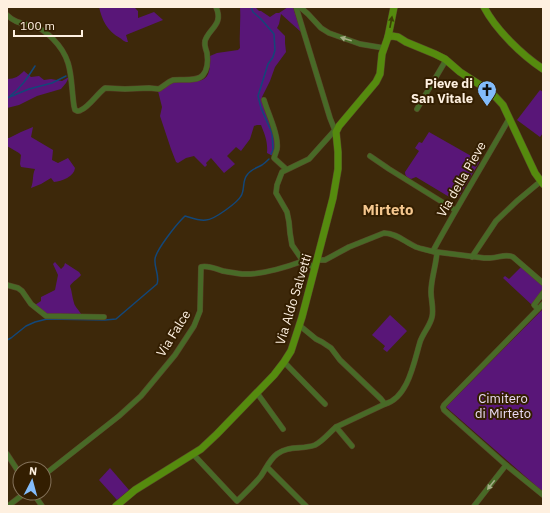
<svg xmlns="http://www.w3.org/2000/svg" width="550" height="513" font-family="'IBM Plex Sans',sans-serif">
<rect width="100%" height="100%" fill="#3d280a"/>
<g fill="#591678">
<path d="M99,7H132L135,8L138,11V18L154,12L163,20L126,35L128,42C124,42 123,40 120,38C107,31 102,20 99,7Z"/>
<path d="M240,7H255L259,11H261L270,17L276,13H279L288,7H293L301,32L281,14L279,24L277,28L285,36V43L286,52L275,67L270,81L262,97L276,143L273,156L267,153C268,142 265,135 261,125H257L254,126L250,139L241,151L236,147L227,156L235,164L224,173L211,158L206,163L207,165L205,167L194,156L186,158L178,163L176,162L171,149L160,116L162,107L158,91C163,89 167,85 172,83C191,75 212,94 210,56L217,53L238,50L240,48C239,34 241,21 240,7Z"/>
<path d="M24,71L31,77L39,76L44,80L51,79L62,81L69,77L66,83L61,89L37,96L19,105L7,108V79C15,79 19,76 24,71Z"/>
<polygon points="540,90 543,92 543,133 540,137 517,120"/>
<path d="M33,127L31,137L53,150L52,160L58,163L68,158L75,168C74,177 62,181 54,182L51,178L41,184L31,188C34,180 32,176 35,169L21,167L20,164L21,155L19,153L7,146V138H9L21,132Z"/>
<path d="M429,132L480,161L458,198L453,195L451,198L416,177L411,179C407,177 405,176 405,172L419,151L415,148L419,142L422,143Z"/>
<path d="M55,262L61,269L64,266L65,263L79,272L81,275C78,279 72,282 70,286C72,291 72,297 74,303C75,307 79,310 81,314H46L35,305L41,301V297L55,290L58,275L53,264Z"/>
<polygon points="522,266 543,285 543,291 532,305 503,278 505,276 509,279"/>
<polygon points="543,309 543,492 446,407"/>
<polygon points="390,315 404,328 407,331 387,352 383,349 385,346 372,335"/>
<polygon points="110,468 129,490 117,500 99,480"/>
</g>
<g fill="none" stroke-linecap="round" stroke-linejoin="round">
<g stroke="#134779" stroke-width="1.5">
<polyline points="251,7 253,12 261,19 274,34 275,50 273,57 268,64 258,96 261,108 272,133 273,150 271,154"/>
<path d="M10,96C21,88 28,77 35,66"/>
<polyline points="7,98 29,89 52,83 66,76"/>
<path d="M7,340L11,338L26,326L35,322L47,319L105,320L116,319L157,284C160,276 154,268 155,259C156,250 176,225 183,218L185,216C192,218 199,221 206,220C214,220 238,202 241,196C245,190 242,181 247,175C251,169 257,168 262,165C265,163 267,161 269,159"/>
</g>
<defs>
<g id="street">
<polyline points="296,7 330,118 334,128 336,131"/>
<polyline points="300,7 308,14 321,28 329,33 360,44 384,48"/>
<path d="M7,15C17,25 26,23 38,28C44,30 49,35 53,39C74,60 70,79 74,106L75,110C78,111 78,112 81,110C89,107 97,94 105,88L125,89L149,88L159,89L169,82L173,80C182,79 197,82 203,75C208,69 208,60 207,53C206,49 204,46 205,41C209,28 224,25 216,7"/>
<path d="M264,100C268,114 279,135 277,149C276,152 275,155 274,158L286,169"/>
<polyline points="417,109 446,60"/>
<polyline points="370,156 389,169 455,210"/>
<path d="M433,251C457,207 484,163 509,119"/>
<polyline points="472,257 496,221 517,201 541,181"/>
<path d="M317,260H325L349,247L384,233C396,233 405,242 416,247C421,249 428,250 434,252"/>
<polyline points="303,261 292,245 290,233 289,222 287,212 276,193 277,185 282,172 309,159 335,130"/>
<polyline points="7,285 18,288 22,291 31,304 46,316 104,317"/>
<polyline points="543,304 444,405 443,407 444,410 506,465 543,495"/>
<polyline points="538,309 534,305 543,293"/>
<polyline points="299,325 316,339 322,342 331,348 340,360 381,399 385,404"/>
<polyline points="284,362 325,404"/>
<polyline points="257,393 283,429"/>
<polyline points="336,427 352,446"/>
<polyline points="7,454 20,474"/>
<path d="M193,454L237,501C245,493 254,485 261,476C266,469 269,460 277,454C289,445 302,450 315,445C323,441 329,433 336,427L385,404C408,398 414,362 420,342C423,333 430,326 432,317C434,309 431,300 431,292C431,279 436,266 437,252L484,258C486,258 488,258 490,258C499,258 505,253 513,257L543,283"/>
<polyline points="267,467 306,506"/>
<path d="M44,475L119,416L141,396L175,355L194,326L200,311L201,267C208,265 216,269 223,271C229,272 235,273 242,274C262,275 284,268 303,261L315,268"/>
<polyline points="33,493 42,506"/>
<polyline points="8,506 25,493"/>
<polyline points="474,506 506,465"/>
</g>
<g id="secondary">
<path d="M484,7C496,30 522,55 543,69"/>
<polyline points="388,37 392,36 398,37 406,42 435,54 445,59 460,72 491,92 503,105 535,173 543,184"/>
<polyline points="116,506 135,490 201,449 217,434 274,375 284,362 291,351 302,317 333,198 338,169 338,152 336,132 339,126 376,82 380,74 382,54 388,37 394,7"/>
</g>
</defs>
<use href="#street" stroke="#584428" stroke-width="6"/>
<use href="#secondary" stroke="#584428" stroke-width="8"/>
<use href="#street" stroke="#486a27" stroke-width="5"/>
<use href="#secondary" stroke="#558b0e" stroke-width="7"/>
</g>
<defs><path id="oneway-solid" d="M-6-.8H1V-3.2L6.5 0L1 3.2V.8H-6Z"/></defs>
<use fill="#3d3f05" href="#oneway-solid" transform="translate(391 22) rotate(-79)"/>
<g fill="#a3ad84">
<use href="#oneway-solid" transform="translate(346 39) rotate(-163)"/>
<use href="#oneway-solid" transform="translate(491 485) rotate(128)"/>
</g>
<defs>
<symbol id="church-pin" viewBox="-11 -11 22 30"><path d="M0 17L-7.5 6A9.5 9.5 0 1 1 7.5 6Z" fill="#83bcfb" stroke="#331e01"/><path d="M-1.2-6h2.4v3.5h3.3v2.4h-3.3V6h-2.4V-.1h-3.3v-2.4h3.3Z" fill="#111"/></symbol>
</defs>
<g fill-rule="evenodd">
<use href="#church-pin" x="476" y="79" width="22" height="30"/>
</g>
<g text-anchor="middle" stroke-width="4" stroke-linejoin="round" paint-order="stroke">
<g font-size="13" font-weight="bold" fill="#fef0e0" stroke="#331e01" text-anchor="end">
<text x="473" y="88">Pieve di<tspan x="473" dy="15">San Vitale</tspan></text>
</g>
<g font-size="13" fill="#fef0e0" stroke="#331e01">
<text transform="translate(461 179) rotate(-60)" y="5">Via della Pieve</text>
<text transform="translate(293 299) rotate(-73)" y="5">Via Aldo Salvetti</text>
<text transform="translate(173 333) rotate(-58)" y="5">Via Falce</text>
</g>
<g font-size="13" fill="#ebdbf6" stroke="#331e01">
<text x="503" y="403">Cimitero<tspan x="503" dy="15">di Mirteto</tspan></text>
</g>
<g font-size="15" font-weight="bold" fill="#f5c78f" stroke="#331e01">
<text x="388" y="215">Mirteto</text>
</g>
</g>
<rect width="550" height="513" fill="none" stroke="#fef0e0" stroke-width="16"/>
<g transform="translate(32 481) rotate(6)"><circle r="19" fill="#331e01" stroke="#84725a"/>
<path d="M0-3L7 15L0 10L-7 15Z" fill="#83bcfb"/>
<text y="-6" font-size="11" font-weight="bold" text-anchor="middle" fill="#fef0e0">N</text>
</g>
<path d="M14 30v6h68v-6" fill="none" stroke="#fef0e0" stroke-width="2"/>
<text x="20" y="30" font-size="12" fill="#fef0e0" stroke="#331e01" stroke-width="3" paint-order="stroke">100 m</text>
</svg>
